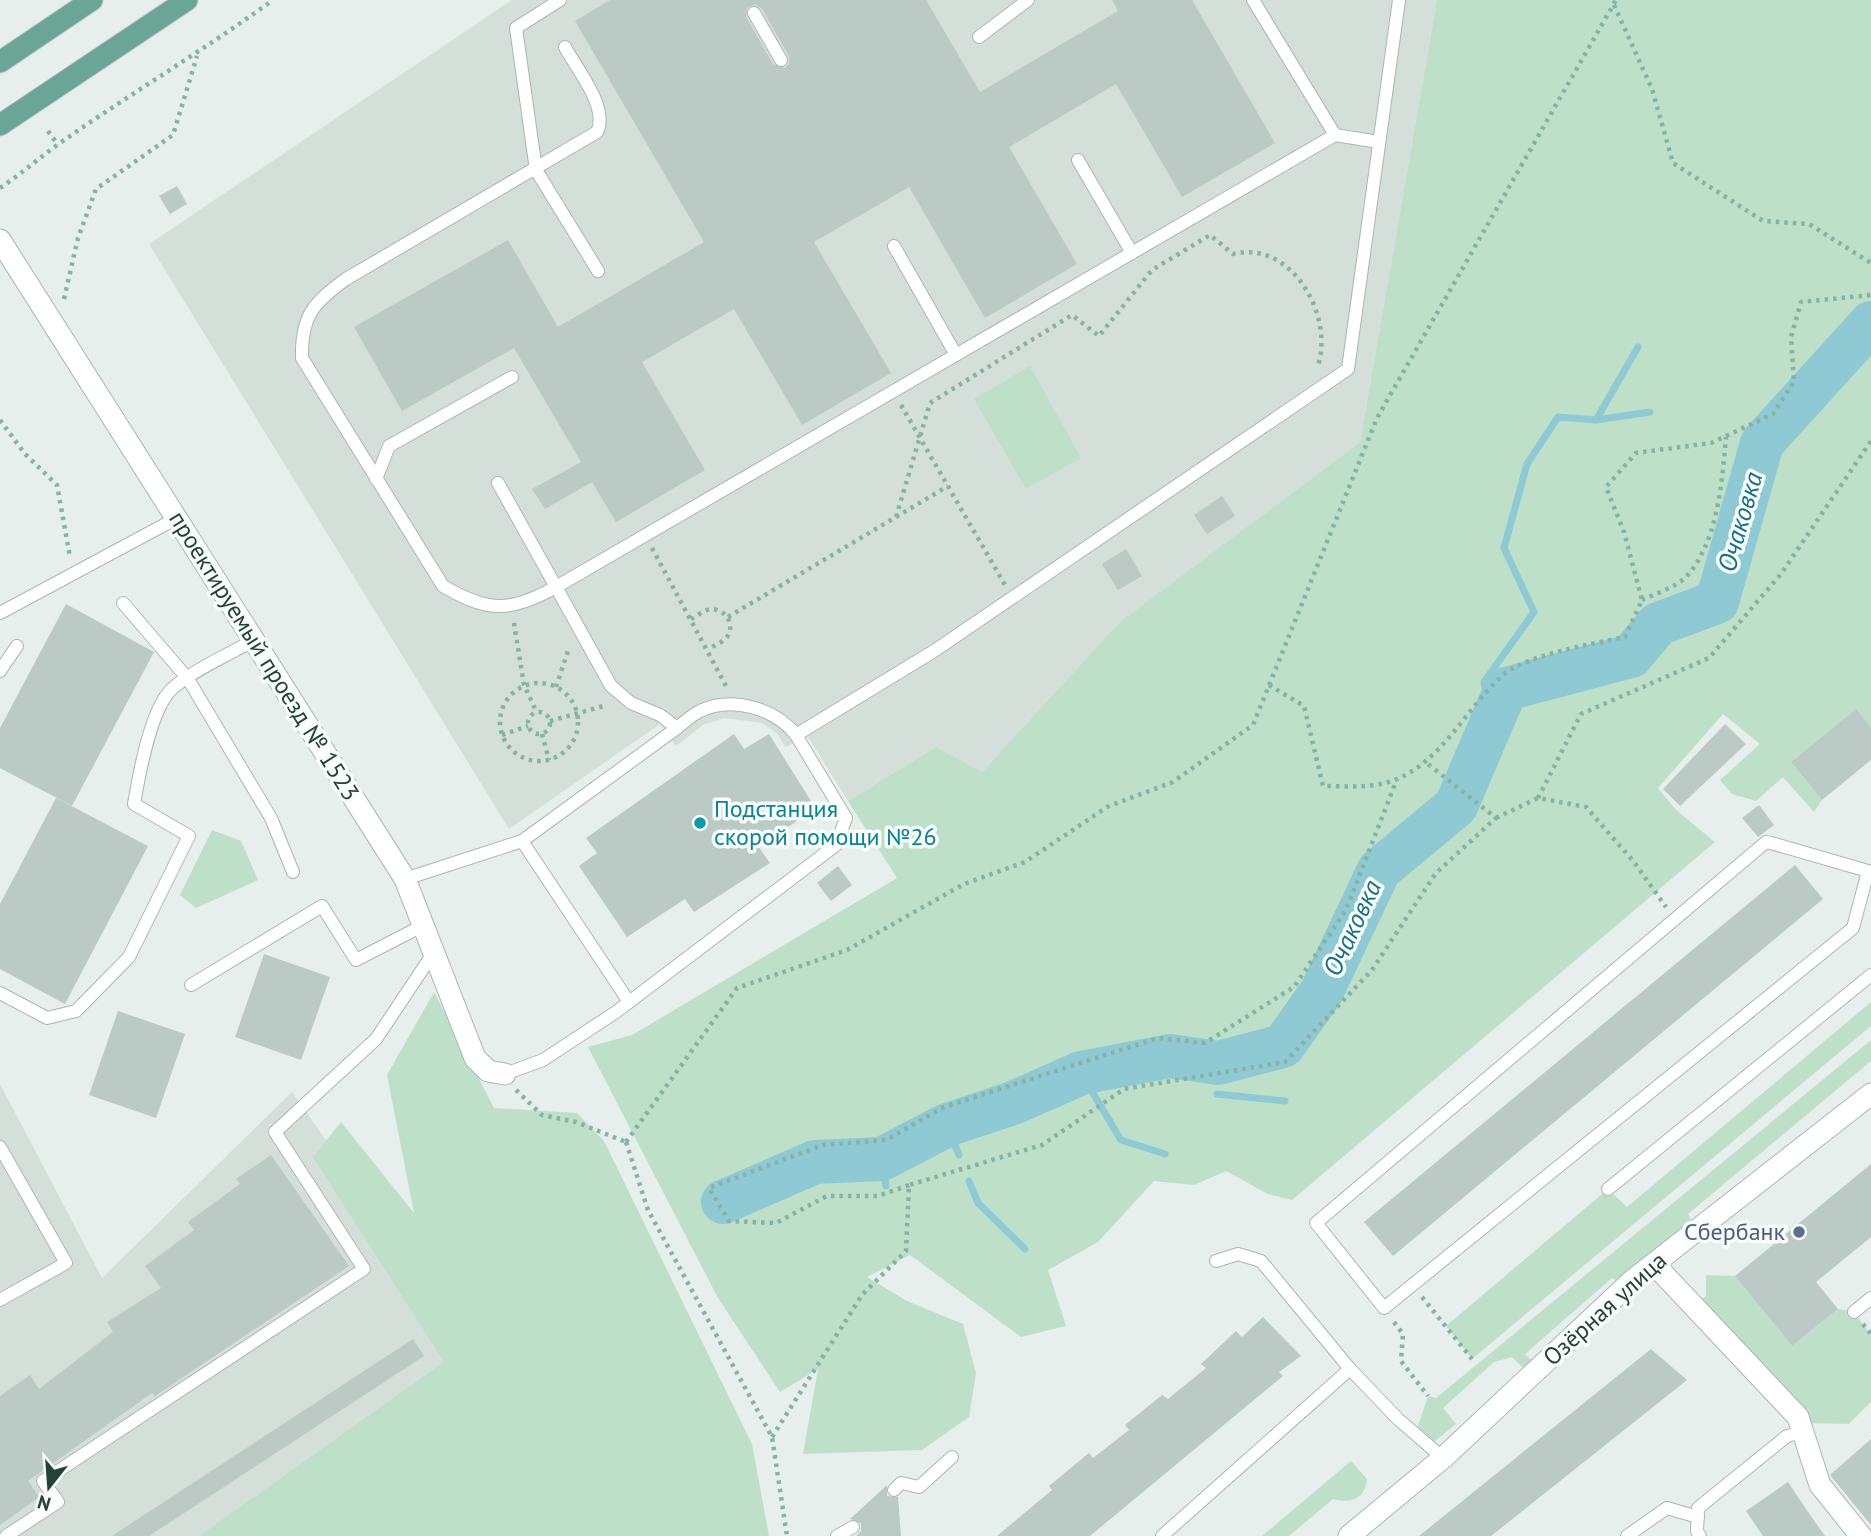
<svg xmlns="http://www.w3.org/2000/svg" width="1871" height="1536" font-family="'PT Sans',sans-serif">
<rect width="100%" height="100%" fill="#e6efeb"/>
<g fill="#d4dfda">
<polygon points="512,0 1437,0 1360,442 1121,622 982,772 936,747 848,801 808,737 785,747 777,733 762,723 724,718 703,725 676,746 660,724 509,829 149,244"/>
<polygon points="0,1084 102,1278 292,1092 487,1369 213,1536 0,1536"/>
</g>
<g fill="#bfe0c8">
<polygon points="1437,0 1871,0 1871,728 1855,710 1791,762 1822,800 1814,812 1783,777 1756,801 1732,794 1720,780 1760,744 1723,714 1658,788 1676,810 1715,842 1292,1200 1268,1194 1226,1171 1194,1185 1154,1181 1098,1242 1048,1270 1066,1326 1021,1337 910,1255 867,1277 907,1301 963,1324 976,1373 969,1417 922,1450 803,1454 818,1369 780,1392 718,1298 588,1047 632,1035 897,878 848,801 936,747 982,772 1120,622 1360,442"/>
<polygon points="1030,366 1081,458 1026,489 974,399"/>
<polygon points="212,830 241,841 258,880 196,908 180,895"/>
<polygon points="434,992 494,1108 577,1113 604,1141 752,1444 769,1536 199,1536 444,1362 313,1157 341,1122 414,1213 387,1075"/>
<polygon points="1871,1002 1871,1026 1472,1359 1446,1326 1608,1189 1627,1207"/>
<polygon points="1871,1040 1871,1061 1688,1214 1694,1224 1622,1283 1612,1278 1525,1354 1532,1361 1525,1370 1512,1357 1494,1362 1443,1408 1456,1424 1430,1445 1416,1432 1428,1396 1436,1398"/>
<polygon points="1706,1275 1735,1276 1792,1346 1838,1309 1854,1312 1868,1331 1871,1329 1871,1402 1849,1424 1800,1423 1695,1304 1706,1296"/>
<path d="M1351,1461L1367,1479C1365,1499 1351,1504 1333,1499L1289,1536H1262Z"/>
</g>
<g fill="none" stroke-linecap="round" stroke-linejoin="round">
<g stroke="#8ec9d4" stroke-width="7">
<polyline points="1596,420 1650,412"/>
<polyline points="1492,721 1484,682 1534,612 1504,548 1527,464 1558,417 1596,420 1638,347"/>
<polyline points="1081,1073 1121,1140 1165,1154"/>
<polyline points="1217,1094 1285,1101"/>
<polyline points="947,1125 959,1155"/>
<polyline points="882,1159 886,1186"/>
<polyline points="969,1181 978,1203 1025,1249"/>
</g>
<polyline stroke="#8ec9d4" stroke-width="44" points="723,1202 815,1162 882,1159 947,1125 1013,1103 1081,1073 1170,1056 1218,1063 1283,1046 1322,991 1379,870 1456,806 1506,689 1631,656 1658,624 1717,602 1762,443 1871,323"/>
</g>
<g fill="#bbcac4" fill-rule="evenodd">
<path d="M610,0H926L980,92L1118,11L1112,0H1192L1275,143L1182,197L1116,84L1009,147L1077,264L985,318L909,187L814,242L891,373L802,425L734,309L642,362L705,470L616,522L592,482L545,509L532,489L581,462L514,348L402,411L354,327L508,240L558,327L704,242L575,21ZM755,4L762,9L789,56V64L785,68L773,64L746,17L747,8Z"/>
<polygon points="177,186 187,204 170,214 159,196"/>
<polygon points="1222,496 1235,516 1207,534 1194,515"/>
<polygon points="1126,549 1142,576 1118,590 1102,564"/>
<polygon points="66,604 154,652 72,806 0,768 0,728"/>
<polygon points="1856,709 1871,728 1871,760 1822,800 1791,762"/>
<polygon points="1725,724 1746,744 1680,806 1663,789"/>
<polygon points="734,734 744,749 769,734 816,809 758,846 770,863 694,912 685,899 627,937 579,866 597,853 586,838"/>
<polygon points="56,798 148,846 65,1004 0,969 0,904"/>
<polygon points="1759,805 1774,825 1758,837 1742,818"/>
<polygon points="1795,865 1823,899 1393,1256 1364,1222"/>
<polygon points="838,866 852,885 831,901 817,883"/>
<polygon points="264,954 330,977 301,1060 235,1037"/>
<polygon points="118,1011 185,1034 156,1118 89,1095"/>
<polygon points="271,1155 349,1266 158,1394 155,1397 152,1393 28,1481 39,1497 0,1525 0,1396 30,1375 39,1389 113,1332 107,1322 161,1288 145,1266 194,1230 188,1222 240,1184 236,1179"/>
<polygon points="1871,1164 1871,1237 1816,1282 1838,1309 1792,1346 1735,1276"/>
<polygon points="1263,1317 1301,1356 1279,1372 1283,1376 1090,1536 997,1536 1052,1490 1049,1486 1089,1453 1093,1458 1129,1430 1125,1425 1162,1395 1168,1399 1206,1368 1201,1364 1236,1331 1242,1337"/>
<polygon points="413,1339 424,1356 149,1536 112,1536"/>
<polygon points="1651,1349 1687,1380 1491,1536 1419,1536"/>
<polygon points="1871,1439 1871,1525 1830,1475"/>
<polygon points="1788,1482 1806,1509 1825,1536 1763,1536 1746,1511"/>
<polygon points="887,1485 887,1496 898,1497 901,1536 856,1536 861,1531 861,1523 850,1519"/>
</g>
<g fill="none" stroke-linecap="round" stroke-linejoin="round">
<defs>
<g id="service">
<polyline points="560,0 516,28 536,170 598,271"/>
<polyline points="1253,0 1335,135 1379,142"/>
<polyline points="754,13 781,60"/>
<polyline points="979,37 1028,0"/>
<path d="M1335,135L556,587L611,686L631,703L660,715L677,728C684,722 692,715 700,711C732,696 775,708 796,735L934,651L1348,369L1399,0"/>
<polyline points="1078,160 1132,253"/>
<polyline points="894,246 956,355"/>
<polyline points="376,479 389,446 512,377"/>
<path d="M498,483L556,587C510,612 489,613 443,586L302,358C301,316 313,303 346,279L597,132C609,107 577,70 565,47"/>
<polyline points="123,603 188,679 271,818 293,872"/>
<polyline points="0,613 177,518"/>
<polyline points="0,671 17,646"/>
<polyline points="522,841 629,1002"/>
<polyline points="1868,871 1853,928 1384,1308 1316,1223 1766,842 1771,843 1868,871 1871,872"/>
<polyline points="405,879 522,841 677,728"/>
<polyline points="191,985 322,906 356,960 422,926"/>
<path d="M0,993L47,1018L76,1011L129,957L189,836L134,804C139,775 151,705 174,687C197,668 228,655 254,640"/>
<polyline points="505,1074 543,1060 616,1012 836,845 846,818 796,735"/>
<polyline points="0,1147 66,1263 0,1300"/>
<polyline points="1608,1189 1871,975"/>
<polyline points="1216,1261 1238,1254 1261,1261 1350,1369"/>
<polyline points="1854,1312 1871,1298"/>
<polyline points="894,1490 901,1483 919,1487 952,1457"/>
<polyline points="6,1536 58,1502 43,1481 364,1269 275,1132 376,1039 432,955"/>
<polyline points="837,1536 853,1527"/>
<polyline points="1162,1536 1350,1369 1398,1419 1443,1458"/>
<polyline points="1627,1536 1667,1508 1698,1517"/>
<polyline points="1700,1536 1697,1531 1698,1508 1787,1436 1803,1432"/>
</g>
<g id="minor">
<polyline points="0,240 405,879 475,1058 488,1071 505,1074"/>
<polyline points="1654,1264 1798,1417 1820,1485 1861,1536"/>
</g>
<polyline id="tertiary" points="1349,1536 1443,1458 1633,1280 1871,1094"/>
<g id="primary">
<polyline points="0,62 92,0"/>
<polyline points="0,125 187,0"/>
</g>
</defs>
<use href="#service" stroke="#a8b8b2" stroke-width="14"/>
<use href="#minor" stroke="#a8b8b2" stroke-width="23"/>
<use href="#tertiary" stroke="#a8b8b2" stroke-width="23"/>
<use href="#primary" stroke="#c2cac8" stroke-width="23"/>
<g stroke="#86b3a5" stroke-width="4.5" stroke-dasharray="3.5 5" stroke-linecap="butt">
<polyline points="1614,5 1652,89 1673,163 1763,221 1809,224 1871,263"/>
<polyline points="48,131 58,145"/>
<path d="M0,188C21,174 39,158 60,143C130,94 204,50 273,0"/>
<polyline points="64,299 78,238 96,189 173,135 197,56"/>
<polyline points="901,405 1005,585"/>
<polyline points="0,420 25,454 57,485 70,557"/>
<path d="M896,517L930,403L1072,315L1099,336L1152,270L1210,235L1233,254C1292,239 1336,318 1317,368"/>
<polyline points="652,548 726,686"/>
<path d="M1642,600C1655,594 1676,587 1686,577C1718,542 1722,482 1726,437"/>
<polyline points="728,617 948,486"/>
<path d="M691,619C697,616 704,610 711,609C725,609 736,624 727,637C723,642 713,646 708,649"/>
<polyline points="514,623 524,685 537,713"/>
<circle cx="539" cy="722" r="39"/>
<path d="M1269,685L1304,706L1323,786C1347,786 1374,789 1397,779C1443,760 1467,707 1503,675C1528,654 1593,644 1625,637L1642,600L1624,532L1606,487L1636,453L1711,443L1773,414L1794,382L1791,337L1801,302L1871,295"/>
<polyline points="556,687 569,648"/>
<circle cx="539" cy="723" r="11"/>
<polyline points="550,721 607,705"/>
<polyline points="542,734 549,760"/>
<polyline points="502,735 528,726"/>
<polyline points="1538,798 1581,714 1709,658 1781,574 1871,441"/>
<polyline points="1496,818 1538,798 1586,807 1634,862 1666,907"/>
<polyline points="516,1090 542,1115 576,1122 626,1142"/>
<polyline points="626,1142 737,988 847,950 964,884 1025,862 1107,807 1173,782 1253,725 1377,418 1616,0"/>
<polyline points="626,1142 648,1210 772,1437 787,1536"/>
<polyline points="909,1185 878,1196 827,1196 776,1223 729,1221 709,1188 823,1145 886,1140 944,1107 1158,1038 1205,1043 1294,987 1346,910 1397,779"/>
<polyline points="1422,1297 1472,1359"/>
<polyline points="1394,1322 1403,1334 1401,1361 1428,1396"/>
<polyline points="1863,1324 1871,1334"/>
<polyline points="772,1437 862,1295 906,1251 909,1185 1042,1145 1124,1089 1285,1062 1372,970 1436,873 1496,818 1424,761"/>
</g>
<use href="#service" stroke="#fff" stroke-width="12"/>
<use href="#minor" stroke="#fff" stroke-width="21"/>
<use href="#tertiary" stroke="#fff" stroke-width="21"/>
<use href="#primary" stroke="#6aa596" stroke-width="21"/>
</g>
<circle fill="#0f9aa8" stroke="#f7fbf9" stroke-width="2.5" cx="700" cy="823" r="7"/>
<circle fill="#5c6f8a" stroke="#f7fbf9" stroke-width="2.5" cx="1799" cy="1232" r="7"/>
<g text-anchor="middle" stroke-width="7" stroke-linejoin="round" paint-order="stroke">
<g font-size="24" fill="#24423a" stroke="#f7fbf9">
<text transform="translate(264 656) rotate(58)" y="8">проектируемый проезд № 1523</text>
<text transform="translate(1605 1309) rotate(-42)" y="8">Озёрная улица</text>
</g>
<g font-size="24" fill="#0d838f" stroke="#f7fbf9" text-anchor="start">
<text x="714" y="817">Подстанция<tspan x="714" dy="28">скорой помощи №26</tspan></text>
</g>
<g font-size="24" fill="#4e5e75" stroke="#f7fbf9" text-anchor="end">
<text x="1785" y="1240">Сбербанк</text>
</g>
<g font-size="26" font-style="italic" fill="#1c6f80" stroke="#f7fbf9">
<text transform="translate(1740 522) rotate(-74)" y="9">Очаковка</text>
<text transform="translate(1352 928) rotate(-65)" y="9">Очаковка</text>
</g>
</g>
<g transform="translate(49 1487) rotate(197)" stroke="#f7fbf9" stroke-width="5" paint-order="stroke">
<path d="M0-5L12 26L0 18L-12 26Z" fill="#24423a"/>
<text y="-10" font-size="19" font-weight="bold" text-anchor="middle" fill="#24423a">N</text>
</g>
</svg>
